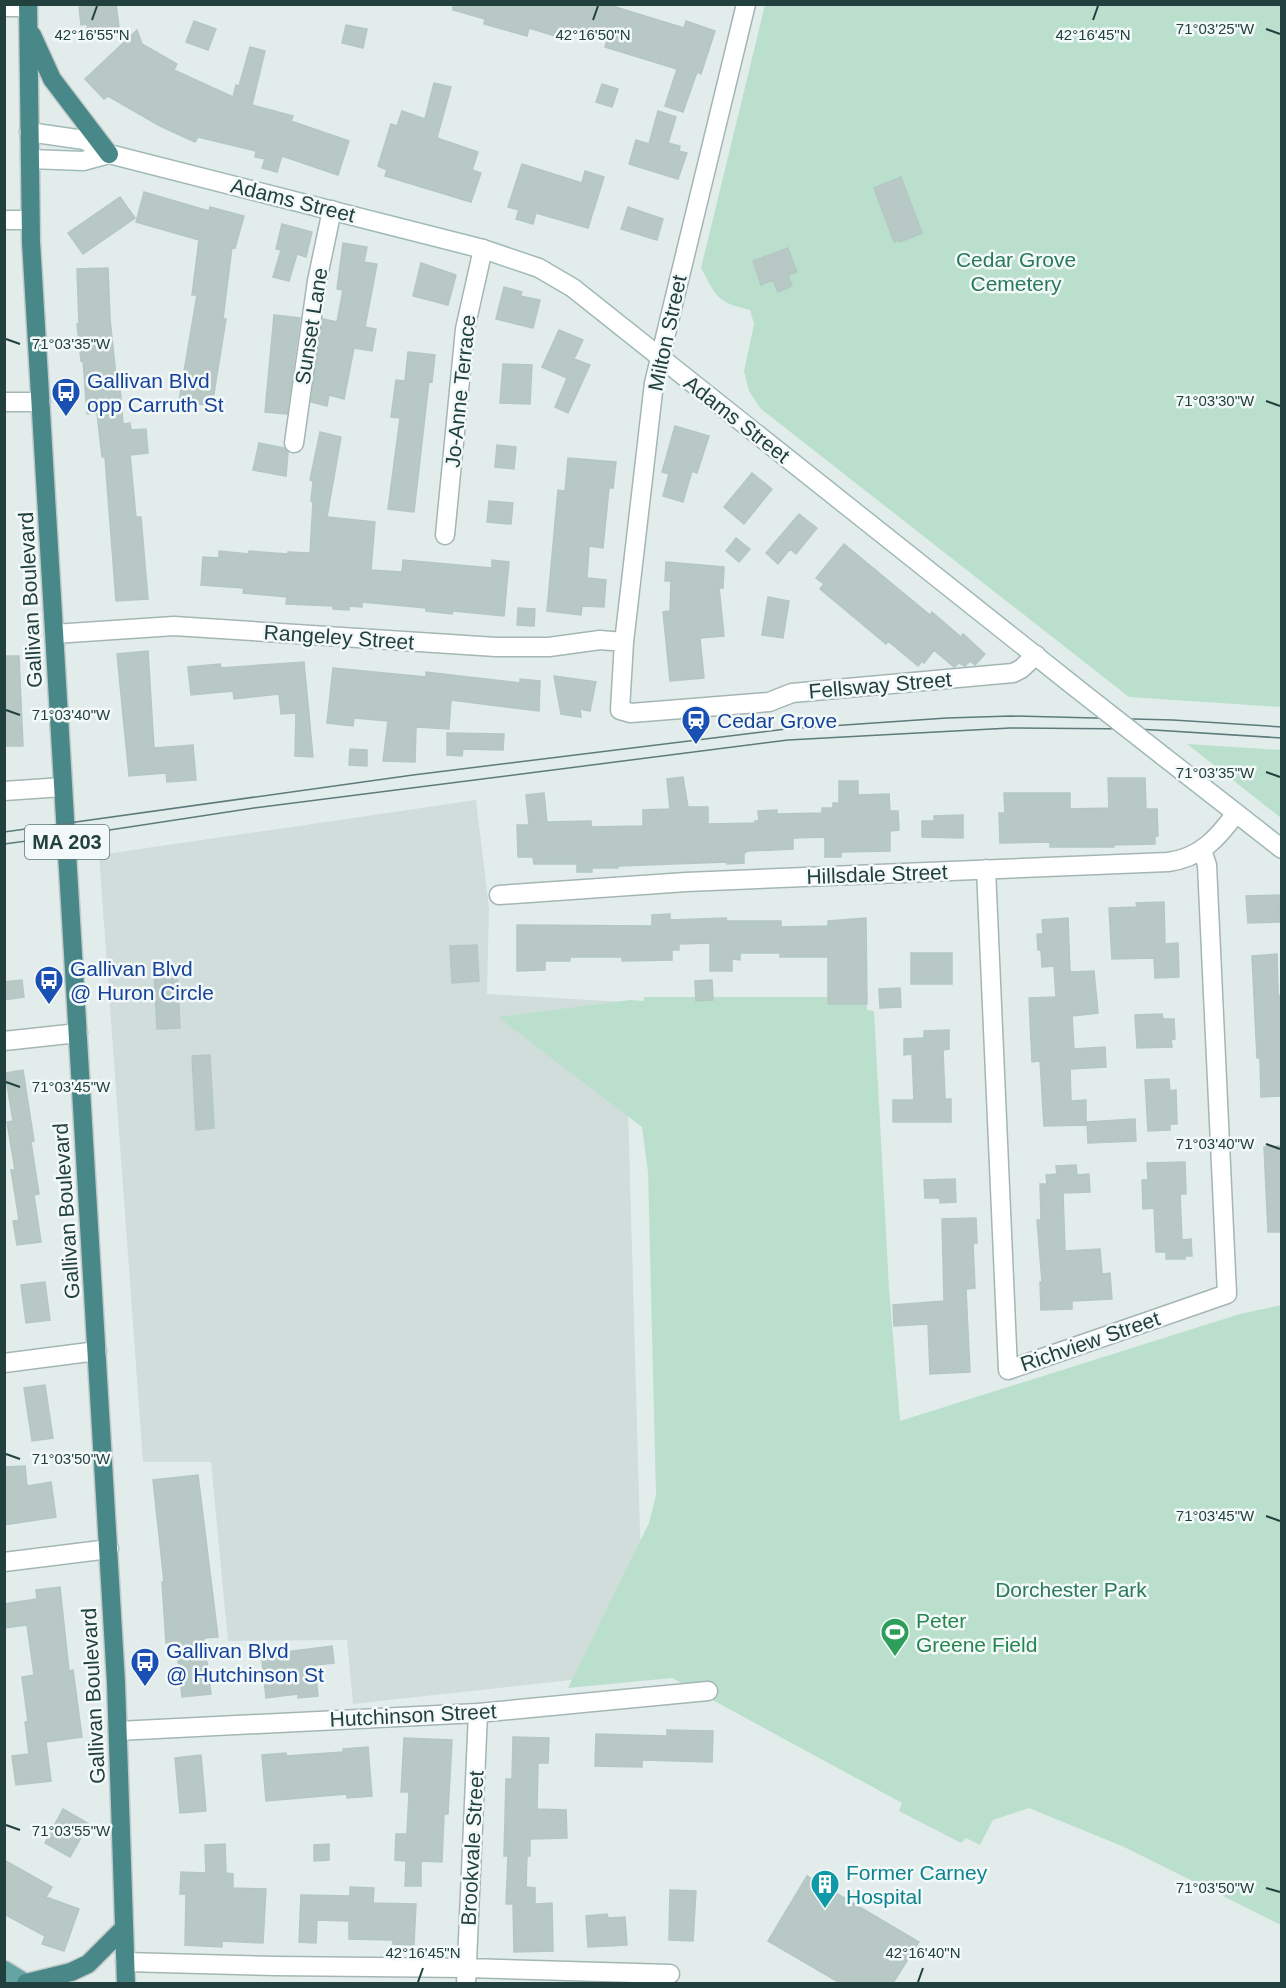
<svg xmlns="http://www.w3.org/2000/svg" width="1286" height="1988" viewBox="0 0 1286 1988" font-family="Helvetica,sans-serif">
<rect width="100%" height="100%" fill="#e2edeb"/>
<!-- built -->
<path fill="#d0ddda" d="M476 800 489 908 487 994 625 1002 644 1672 353 1704 347 1640 228 1641 211 1462H143L99 855Z"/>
<!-- green -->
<path fill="#bae0cd" d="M765 5H1281V707L1129 697 761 409 749 391 744 371 754 324 750 310C716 302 717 297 701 268Z
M1187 744 1281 750V818Z
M644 997H866L867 1010 874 1011 889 1288 900 1421 1240 1314 1281 1305V1925L1124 1847 1029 1808 993 1820 980 1845 966 1838 961 1843 899 1811 902 1803 672 1678 568 1688 649 1523 656 1495 648 1172 642 1127 498 1017 630 1000 644 1001Z"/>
<!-- building -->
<path fill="#b7c8c5" stroke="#b4c7c4" stroke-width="1.5" d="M96 4H116L119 27 88 31 87 24 81 25 79 7Z
M453 4H606L684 28 686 21 715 31 701 74 697 72 683 112 665 106 677 69 605 47 607 41 571 30 568 40 529 28 527 36 484 24 485 19 453 10Z
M194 21 216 29 208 50 186 42Z
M346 25 367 29 363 48 342 43Z
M137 30 142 44 177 64 174 70 233 97 236 85 239 86 250 47 265 51 252 105 293 116 291 121 349 141 338 175 282 156 277 172 262 168 265 159 255 157 256 151 198 137 195 142 160 126 108 96 104 99 85 79Z
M434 83 451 87 437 138 478 152 472 170 481 173 471 202 385 176 387 170 378 166 391 124 397 126 402 111 425 119Z
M602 84 618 89 612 107 596 102Z
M658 111 676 117 668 143 680 146 679 151 687 153 678 179 629 164 636 140 649 144Z
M522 164 582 183 585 171 604 177 588 228 536 213 533 224 516 219 519 210 508 207Z
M901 177 922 233 900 242 899 240 894 242 874 188Z
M144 192 209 211 210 207 244 216 235 248 232 247 223 319H226L212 406 179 401 197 295H192L199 240 136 222Z
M120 197 135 218 83 254 68 233Z
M628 207 663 219 657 240 621 229Z
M282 224 312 232 306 257 297 254 289 281 273 277 281 250 276 249Z
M343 243 367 247 364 262 377 264 365 327 376 329 372 351 354 348 344 399 329 395 327 406 311 402 323 319 337 322 343 290 337 289Z
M788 248 797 272 788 275 792 286 778 292 773 280 761 285 753 261Z
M421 263 456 275 448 305 413 296Z
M108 268 110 319 116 376 119 375 123 424 130 423 131 430 146 429 148 453 130 455 136 517H141L148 599 116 601 105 457H102L97 413 87 414 83 360 81 361 77 324H79L77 269Z
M504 287 522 292 520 296 540 300 533 328 496 319Z
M274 315 300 318 287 414 265 412Z
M559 330 583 340 574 359 590 365 568 413 555 407 567 378 542 367Z
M408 352 435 355 432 382 429 381 414 512 388 509 400 418 391 417 396 380 405 381Z
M503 364 532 365 530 404 500 403Z
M675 426 709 436 697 473 692 471 683 502 663 496 669 474 662 472Z
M320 432 341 437 327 517 375 522 371 570 402 572 403 560 492 568V560L509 562 504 616 453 611 452 614 426 611V608L362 602V607L349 606V610L333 609V606L286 604 287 597 243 593 244 588 201 585 203 557 219 558V551L249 554V551L288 554V552L310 553 313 502 311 501 313 481 310 480Z
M259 443 284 448 288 452 286 476 253 470Z
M497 445 516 447 514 469 495 467Z
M568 458 616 462 613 488H609L603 548 589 546 587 578 606 580 604 607 582 606 581 615 547 611 558 490 565 491Z
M752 473 772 489 744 524 724 507Z
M489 501 513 503 511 524 487 522Z
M799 514 817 528 796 554 790 549 778 564 766 553Z
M736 538 750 549 739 562 726 551Z
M844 544 930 615 932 612 961 637 963 634 985 654 975 665 970 661 965 666 959 663 954 667 934 650 924 663 922 661 918 666 888 641 886 644 820 589 824 584 816 578Z
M666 562 724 567 723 588 719 587 724 636 700 638 704 678 670 681 663 612 670 611 671 581H665Z
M768 597 789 601 783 638 762 635Z
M518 608 535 609 534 626 517 625Z
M148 651 154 748 193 745 196 780 167 782 166 773 129 776 117 654Z
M4 656H19L23 746H4Z
M304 662 313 757 295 756 296 713 281 714 279 694 234 699 233 691 191 695 188 667 220 664 221 668Z
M333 668 426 677V672L520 683V679L540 681 539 711 451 700 449 729 416 727 415 762 383 761 388 721 354 718 353 726 327 723Z
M554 676 596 682 590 711 580 709 581 717 561 714Z
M447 733 504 734 503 750 463 749 462 756 447 755Z
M350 749 367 750V766L349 765Z
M683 777 688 807H708V824L755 823V821H759L758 811 777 810V814L822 813V808H833V803H839V781H858V795L889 794 890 811H898L899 830 890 831V851L841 852V857H825V837L793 838V849L748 851 744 853V863L727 864V862L618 866V868H592V872H577V864H534L533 857H518L517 825H529L526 795 544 793 547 822 591 821V827L643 826V810L670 809 667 779Z
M1108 778H1145L1146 809H1157L1158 836H1155V844L1113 845 1114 847H1050V842L1000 843 999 813H1005L1004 793H1070V809L1109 808Z
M963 815V838L922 837V821H934V816Z
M1279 895 1280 922 1248 923 1246 896Z
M1164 902 1165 944 1178 943 1179 977 1155 978 1154 958 1112 959 1109 908 1137 907 1136 903Z
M670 914V920L726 918 727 921H781V927L828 926V921L866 918 867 1004H828V957H780V953H740V960L732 959V971H710V943L679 944V950H672V960L622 961V957H570V961H545V970L517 971V925L652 926V915Z
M1068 918 1070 972 1094 971 1098 1013 1072 1016 1074 1049 1105 1047 1106 1067 1070 1069 1071 1101 1086 1100V1125L1044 1126 1040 1061 1032 1062 1029 998 1056 997 1054 966 1042 967 1041 950H1038L1037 934H1043L1042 920Z
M477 945 479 981 452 983 450 946Z
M911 953H952V984H911Z
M1277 954 1278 993 1279 996H1281V1096L1261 1097 1260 1058H1257L1252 956Z
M177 970 180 1028 157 1029 154 971Z
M22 980 24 997 4 1000V982Z
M712 980 713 1000 696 1001 695 981Z
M900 988 901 1007 880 1008 879 989Z
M1162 1014 1163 1019H1174L1175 1039 1171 1040 1172 1047 1137 1048 1135 1015Z
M949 1030V1049L943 1050 945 1099H951V1122H893V1100H914L912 1054 904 1055V1039L924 1038V1031Z
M210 1055 214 1128 196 1130 192 1056Z
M23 1070 34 1141 31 1142 39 1194 34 1195 41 1242 17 1245 13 1221 19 1220 11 1170H15L7 1122 13 1121 5 1073Z
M1169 1079 1170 1091 1176 1090 1177 1124H1170V1130L1148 1131 1145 1080Z
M1135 1119 1136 1141 1088 1143 1087 1122Z
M1281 1146V1232H1268L1264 1147Z
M1185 1162 1186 1194H1180L1182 1240 1191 1239 1192 1256H1185V1259H1166V1252H1156L1154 1208 1143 1209 1142 1180H1148L1147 1163Z
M1076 1165 1077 1175 1089 1174 1090 1192 1063 1193 1065 1251 1100 1249 1102 1274 1110 1273 1112 1299 1072 1301V1309L1041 1310 1040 1282H1042L1037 1220H1041L1040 1184H1047L1046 1175 1057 1174 1056 1166Z
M955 1179 956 1202 940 1203V1198H925L924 1180Z
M976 1218 977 1243H973L975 1288 966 1289 970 1372 930 1374 928 1324 894 1326 893 1305 944 1301 942 1219Z
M45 1282 50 1320 26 1323 21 1285Z
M45 1385 53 1438 32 1441 24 1388Z
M25 1466 27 1486 51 1482 56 1517 4 1525V1467Z
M198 1475 218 1637 204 1638 211 1694 182 1697 176 1641 166 1643 162 1582H164L153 1480Z
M60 1587 69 1671 73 1670 82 1737 46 1742 51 1781 16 1785 12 1756 29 1754 25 1722H28L22 1677 34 1675 27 1625 4 1628V1604L37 1599 36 1590Z
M332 1646 334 1663 315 1665 318 1696 298 1698V1694L266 1698 261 1651 285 1649V1652Z
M667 1730 713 1731 712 1762 642 1760V1767L595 1766 596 1734 667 1736Z
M513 1737 549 1738 548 1763H538L537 1809 566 1810 567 1838 530 1839V1856H527L526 1887 535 1888V1904L552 1903 553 1951 514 1952 513 1904H506L508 1856H504L506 1779H512Z
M404 1738 452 1740 448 1814H444L442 1862 421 1861V1886H405L406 1861 395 1860 396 1834H407L409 1792H401Z
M368 1747 372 1796 347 1798V1794L266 1801 262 1755 286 1753V1756L343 1752V1749Z
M201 1755 206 1811 180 1813 175 1758Z
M63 1809 89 1824 70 1857 45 1843Z
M225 1844 226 1873 233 1874V1888L266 1889 263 1943 222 1941V1947L185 1945 186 1894H180L181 1872 206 1873 205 1845Z
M329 1844V1860L314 1861V1845Z
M4 1860 52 1887 46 1897 79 1909 64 1951 42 1944 45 1936 4 1914Z
M807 1876 919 1942 893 1983H840L768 1941Z
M350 1887 374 1888 373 1903 416 1904 414 1945 393 1944V1940L349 1939V1921L317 1920 316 1943 299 1942 301 1895 350 1896Z
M670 1890 696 1891 693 1941 669 1940Z
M607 1914 608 1918 625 1917 627 1945 588 1947 586 1916Z"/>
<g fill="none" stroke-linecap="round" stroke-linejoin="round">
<!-- minor casing -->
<g stroke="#a4b6b4" stroke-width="21">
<path id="minor" d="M746 4 654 383 624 642 620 710 631 713 769 702 792 693 1013 673 1021 669 1036 655
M4 7H28
M4 220H30
M4 402H41
M294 443 317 281 332 210
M445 535 465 329 483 249
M54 634 174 626 496 647H549L600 640 624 642
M4 791 63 787
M986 869 1008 1370 1227 1294 1207 865 1202 850
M499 895 686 882 1168 862C1200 858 1218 838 1236 813
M4 1041 78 1033
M4 1363 97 1351
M4 1562 109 1549
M118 1731 478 1713 708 1691
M125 1962 275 1966 467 1968 670 1974
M466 1984 478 1713"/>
</g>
<!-- secondary casing -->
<g stroke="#a0bab6" stroke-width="21">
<path id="secondary" d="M29 132 84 140 109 154 483 249 539 268 573 288 1075 687
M30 159 83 161 109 154
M1163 756 1282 849"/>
</g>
<!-- primary casing -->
<g stroke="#c1cac9" stroke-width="21">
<path id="primary" d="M4 1970 27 1984"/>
</g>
<!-- trunk casing -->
<g stroke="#c1cac9" stroke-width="21">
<path id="trunk" d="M28 4 31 242 116 1683 126 1984
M32 35 52 79 109 154
M26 1983 71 1972 88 1964 124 1928"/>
</g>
<!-- minor -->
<use href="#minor" stroke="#fff" stroke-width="18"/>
<!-- secondary -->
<use href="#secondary" stroke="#fff" stroke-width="18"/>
<!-- primary -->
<use href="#primary" stroke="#64a5a4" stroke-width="18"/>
<!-- trunk -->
<use href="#trunk" stroke="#488888" stroke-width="18"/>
<!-- tram -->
<path stroke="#5c7b7a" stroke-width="1.5" d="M4 832 413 775 786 729 947 718 1011 716 1173 720 1282 727
M4 844 103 831 254 808 788 740 1010 728 1138 729 1282 738"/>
<!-- secondary-bridge casing -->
<g stroke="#a0bab6" stroke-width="21" stroke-linecap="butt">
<path id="secondary-bridge" d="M1075 687 1163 756"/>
</g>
<!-- secondary-bridge -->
<use href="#secondary-bridge" stroke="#fff" stroke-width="18"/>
</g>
<!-- ticks -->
<path fill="none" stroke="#21403e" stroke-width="2" d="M92 20 97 6M593 20 598 6M1093 20 1098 6M1266 29 1280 34M6 339 20 344M1266 401 1280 406M6 710 20 715M1266 772 1280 777M6 1082 20 1087M1266 1144 1280 1149M6 1454 20 1459M1266 1516 1280 1521M6 1825 20 1830M1266 1888 1280 1892M418 1982 423 1968M918 1982 923 1968"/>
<!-- icons -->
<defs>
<g id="bus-pin" transform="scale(1.5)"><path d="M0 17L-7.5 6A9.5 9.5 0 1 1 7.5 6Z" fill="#1a4fb4" stroke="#f3f9f8"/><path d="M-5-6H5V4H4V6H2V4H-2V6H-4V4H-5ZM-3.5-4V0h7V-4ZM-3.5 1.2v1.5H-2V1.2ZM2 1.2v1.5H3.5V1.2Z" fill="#fff"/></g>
<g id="station-pin" transform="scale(1.5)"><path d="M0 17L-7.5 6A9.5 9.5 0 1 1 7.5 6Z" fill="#1a4fb4" stroke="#f3f9f8"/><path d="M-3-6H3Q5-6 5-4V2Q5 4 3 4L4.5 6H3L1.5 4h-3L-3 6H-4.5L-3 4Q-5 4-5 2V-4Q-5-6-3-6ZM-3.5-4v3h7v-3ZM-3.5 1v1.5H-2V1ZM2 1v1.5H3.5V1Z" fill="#fff"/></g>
<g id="stadium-pin" transform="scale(1.5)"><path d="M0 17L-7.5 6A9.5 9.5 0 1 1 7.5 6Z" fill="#2e9e5b" stroke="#f3f9f8"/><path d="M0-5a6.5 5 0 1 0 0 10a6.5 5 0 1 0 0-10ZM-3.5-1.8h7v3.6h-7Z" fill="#fff"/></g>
<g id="building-pin" transform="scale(1.5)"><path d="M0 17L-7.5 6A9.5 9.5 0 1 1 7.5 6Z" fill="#0f9aa8" stroke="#f3f9f8"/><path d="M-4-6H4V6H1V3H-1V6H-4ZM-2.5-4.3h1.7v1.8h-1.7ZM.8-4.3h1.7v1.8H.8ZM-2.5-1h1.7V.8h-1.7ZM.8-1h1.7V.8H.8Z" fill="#fff"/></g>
</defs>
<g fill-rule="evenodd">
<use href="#bus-pin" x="66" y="392"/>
<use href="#station-pin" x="696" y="720"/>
<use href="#bus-pin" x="49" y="980"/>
<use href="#stadium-pin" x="895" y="1632"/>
<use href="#bus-pin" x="145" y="1662"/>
<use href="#building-pin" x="825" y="1884"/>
</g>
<g text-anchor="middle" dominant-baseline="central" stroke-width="5" stroke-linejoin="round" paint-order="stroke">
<!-- shield labels -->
<rect fill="#f3f9f8" stroke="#607876" stroke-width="1.5" x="25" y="825" width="84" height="34" rx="4.5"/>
<g font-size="20" font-weight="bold" fill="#21403e">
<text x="67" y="842">MA 203</text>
</g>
<!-- street labels -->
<g font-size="21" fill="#21403e" stroke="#f3f9f8">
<text transform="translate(293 200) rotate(14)">Adams Street</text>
<text transform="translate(311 326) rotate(-81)">Sunset Lane</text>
<text transform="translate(667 333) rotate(-78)">Milton Street</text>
<text transform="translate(460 391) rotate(-84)">Jo-Anne Terrace</text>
<text transform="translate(737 419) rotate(38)">Adams Street</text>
<text transform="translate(30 600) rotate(-93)">Gallivan Boulevard</text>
<text transform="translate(339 637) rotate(4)">Rangeley Street</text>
<text transform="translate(880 685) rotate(-5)">Fellsway Street</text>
<text transform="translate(877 874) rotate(-2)">Hillsdale Street</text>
<text transform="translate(66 1211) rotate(-94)">Gallivan Boulevard</text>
<text transform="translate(1090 1341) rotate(-19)">Richview Street</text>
<text transform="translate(93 1696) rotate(-93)">Gallivan Boulevard</text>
<text transform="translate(413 1715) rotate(-3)">Hutchinson Street</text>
<text transform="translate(472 1848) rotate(-87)">Brookvale Street</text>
</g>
<!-- park labels -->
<g font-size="21" fill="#29795a" stroke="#f3f9f8">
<text x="1016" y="259">Cedar Grove<tspan x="1016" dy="24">Cemetery</tspan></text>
<text x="1071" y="1589">Dorchester Park</text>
</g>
<!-- transit labels -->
<g font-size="21" fill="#164399" stroke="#f3f9f8" text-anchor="start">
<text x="87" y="380">Gallivan Blvd<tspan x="87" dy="24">opp Carruth St</tspan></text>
<text x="717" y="720">Cedar Grove</text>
<text x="70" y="968">Gallivan Blvd<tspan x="70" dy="24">@ Huron Circle</tspan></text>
<text x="166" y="1650">Gallivan Blvd<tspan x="166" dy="24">@ Hutchinson St</tspan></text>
</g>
<!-- leisure labels -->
<g font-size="21" fill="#27864d" stroke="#f3f9f8" text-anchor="start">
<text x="916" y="1620">Peter<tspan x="916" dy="24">Greene Field</tspan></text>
</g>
<!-- culture labels -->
<g font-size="21" fill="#0d838f" stroke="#f3f9f8" text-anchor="start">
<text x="846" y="1872">Former Carney<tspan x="846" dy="24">Hospital</tspan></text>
</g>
</g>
<g font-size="15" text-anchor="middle" fill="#21403e" stroke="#f3f9f8" stroke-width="5" stroke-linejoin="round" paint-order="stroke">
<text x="1215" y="34">71°03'25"W</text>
<text x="92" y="40">42°16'55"N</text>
<text x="593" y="40">42°16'50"N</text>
<text x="1093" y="40">42°16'45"N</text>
<text x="71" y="349">71°03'35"W</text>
<text x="1215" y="406">71°03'30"W</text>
<text x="71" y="720">71°03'40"W</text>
<text x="1215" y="778">71°03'35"W</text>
<text x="71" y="1092">71°03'45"W</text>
<text x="1215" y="1149">71°03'40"W</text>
<text x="71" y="1464">71°03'50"W</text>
<text x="1215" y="1521">71°03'45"W</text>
<text x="71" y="1836">71°03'55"W</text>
<text x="1215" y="1893">71°03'50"W</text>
<text x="423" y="1958">42°16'45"N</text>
<text x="923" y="1958">42°16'40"N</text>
</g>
<!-- border -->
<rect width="1286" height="1988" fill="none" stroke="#21403e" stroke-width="12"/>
</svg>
